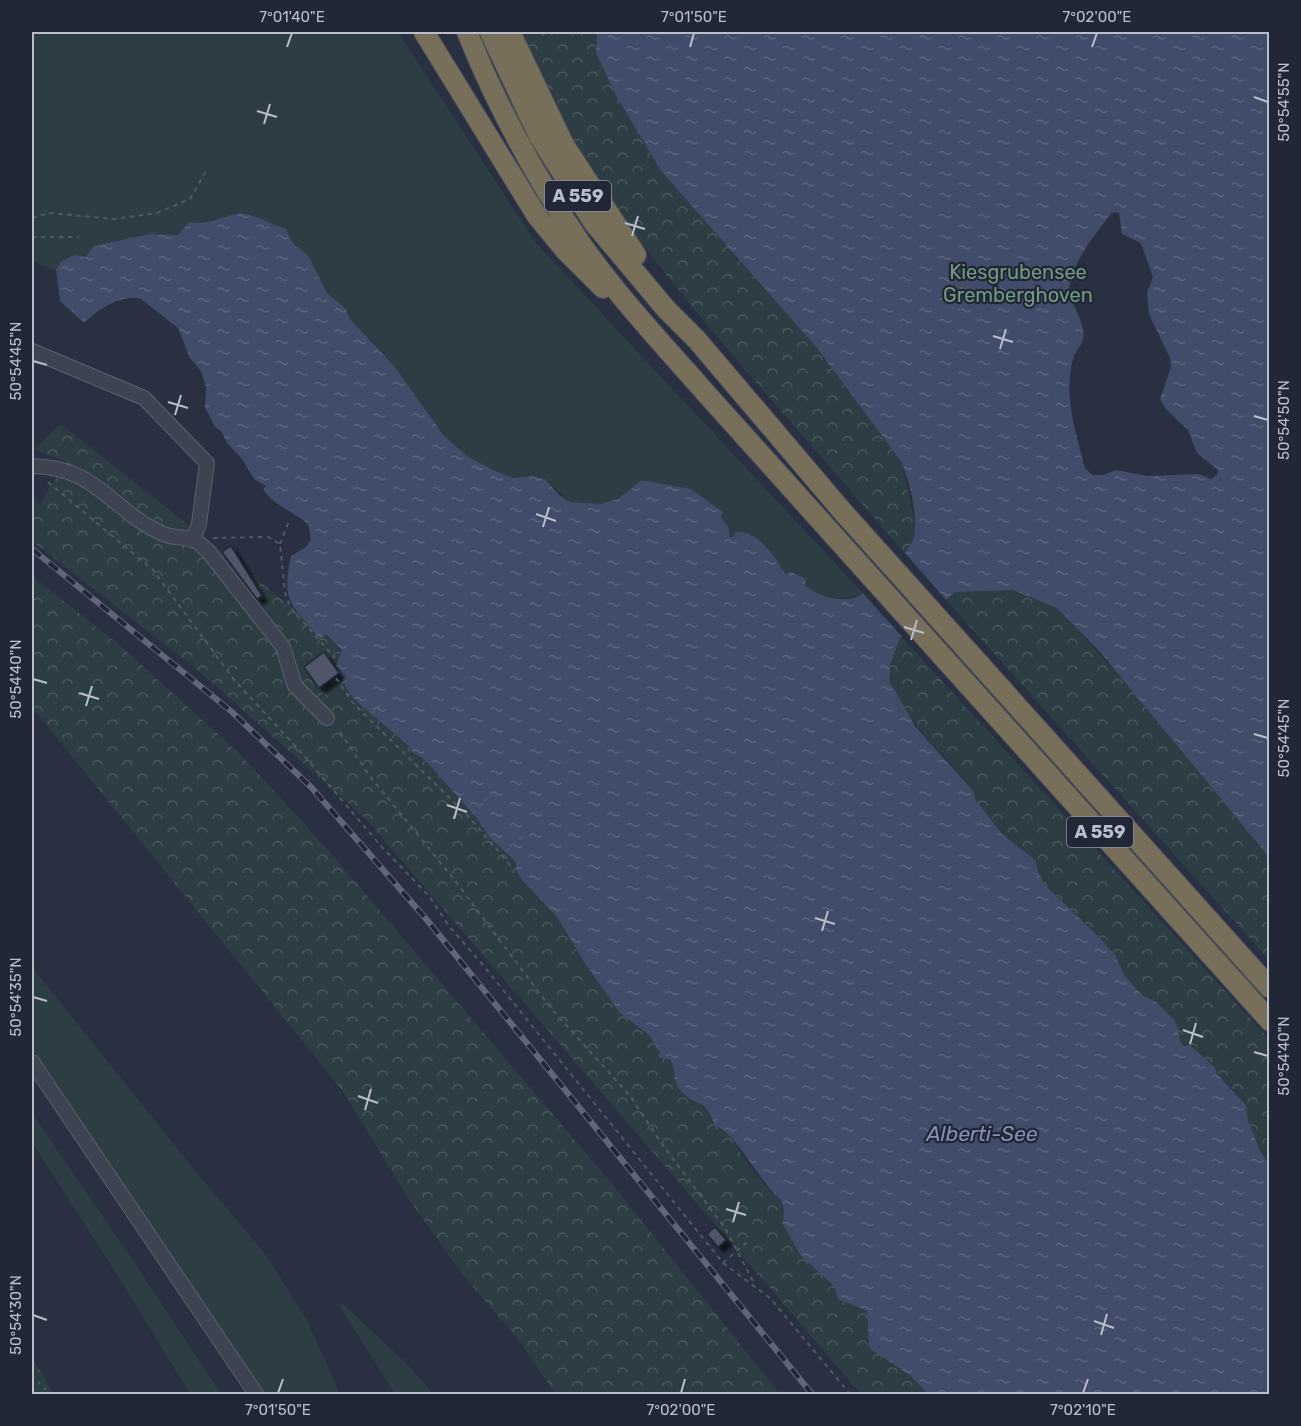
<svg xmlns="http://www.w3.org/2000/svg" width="1301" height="1426" viewBox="0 0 1301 1426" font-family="Rubik,sans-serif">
<defs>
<pattern id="forest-crowns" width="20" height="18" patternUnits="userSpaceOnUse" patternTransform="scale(1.5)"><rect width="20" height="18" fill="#2c3e43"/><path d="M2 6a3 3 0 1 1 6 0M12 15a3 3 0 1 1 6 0" fill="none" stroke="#48585d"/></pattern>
<pattern id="garden-dots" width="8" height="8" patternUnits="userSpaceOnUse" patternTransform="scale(1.5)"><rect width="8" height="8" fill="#2c3e43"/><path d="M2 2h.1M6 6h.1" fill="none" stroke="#48585d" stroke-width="1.8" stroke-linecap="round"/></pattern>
<pattern id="water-ripples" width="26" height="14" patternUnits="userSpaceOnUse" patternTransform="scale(1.5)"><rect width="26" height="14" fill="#404c69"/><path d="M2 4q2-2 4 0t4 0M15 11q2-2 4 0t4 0" fill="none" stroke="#5a647d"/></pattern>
<filter id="shadow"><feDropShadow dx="5.5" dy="5.5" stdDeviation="1.5" flood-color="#0009"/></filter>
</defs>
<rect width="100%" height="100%" fill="#293041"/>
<!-- green -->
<path fill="#2c3e43" d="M32 32H398L536 243 863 593C844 602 822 600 806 585L805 578 791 572 785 574C776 557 757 529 735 532L733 537H729C722 494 680 485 642 480L618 500 600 504 571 502 545 479 532 476 513 478 495 471 467 456 444 436 395 367 350 319 346 309 327 293 312 262 294 245 284 228 249 215 214 219 179 235 150 234 93 246 86 257 74 255 61 260 56 270 32 261Z
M32 967 188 1162 266 1255 307 1320 340 1394H263L141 1211 32 1053Z
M32 1113 132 1259 221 1394H190L116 1273 32 1142Z
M342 1303 408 1365 433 1394H395L339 1305Z"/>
<!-- forest -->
<path fill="url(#forest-crowns)" d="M522 32H597L596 54 616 96 662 172 817 348 902 463 914 518V537L906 555C858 499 810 444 762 389 668 281 573 168 522 32Z
M61 424 293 608 320 638 325 634 342 650 336 666 346 688 355 700 425 760 479 821 488 836 516 862 522 880 557 917 584 962 620 1013 650 1036 660 1053 658 1057 671 1060C677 1071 673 1081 683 1091 698 1109 705 1097 715 1126 730 1127 732 1141 740 1152 748 1165 768 1190 779 1199L784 1208V1224L801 1256 835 1287 838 1299 867 1311 869 1346 911 1376 928 1394H861L365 818 195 668 32 541V499L41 503 65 462 34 449Z
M32 576 117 643 240 754 329 851 614 1186 780 1394H556L516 1337 462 1274 406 1195 342 1090 32 707Z
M994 589 1013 590 1057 608 1135 693 1269 857V960L945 599 955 592Z
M902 637 1269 1039V1164L1260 1151 1248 1120 1246 1105 1239 1096 1196 1050 1180 1042 1178 1028 1174 1020 1156 1002 1142 995 1125 976 1115 955 1100 938 1046 886 1039 874 1035 860 1002 834 975 799 974 792C963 781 955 768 944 756 918 729 865 675 902 637Z"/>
<!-- garden -->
<path fill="url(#garden-dots)" d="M32 1357 54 1394H32Z"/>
<!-- water -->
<path fill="url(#water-ripples)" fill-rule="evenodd" d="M597 32H1269V857L1100 652 1057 608 1013 590 955 592 900 638 890 665V682L915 726 974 792 975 799 1002 834 1035 860 1039 874 1046 886 1100 938 1115 955 1125 976 1142 995 1156 1002 1174 1020 1178 1028 1180 1042 1184 1046 1190 1045 1214 1067 1218 1075 1246 1105 1248 1120 1260 1151 1269 1164V1394H928L911 1376 872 1350 869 1346 867 1311 838 1299 835 1287 801 1256 783 1224 784 1208 780 1199C763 1186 731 1127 715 1126 705 1096 698 1109 681 1091 672 1082 676 1070 671 1060L658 1057 660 1053 650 1036 620 1013 584 962 557 917 522 880 516 870V862L488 836 479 821 425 760 410 750 411 748 355 700 346 688 336 666 342 650 326 634 320 639C291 603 281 604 291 556L306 547 311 540 308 524C293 511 274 506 263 489L266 486 254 479 242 459 227 443 222 432 215 427 205 407 206 387 201 371 190 358 178 328 141 299C120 294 99 309 84 323L60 301 56 270 61 261 74 255 86 257 93 246 150 234 178 235 189 222C205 226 223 216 239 214 255 213 270 225 285 228L294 245 308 255 327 293 346 309 350 319 395 367 444 436 467 456 495 471 513 478 532 476 545 479 559 495 571 502 600 504 618 499 642 480 691 489 723 512 721 517 729 528V537H733L735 532C757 529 776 557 785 574L791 572 805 578 806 586C818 596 838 602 854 598 869 593 912 552 914 536 918 514 910 484 902 463L817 348 662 172 616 96 596 53ZM1119 212 1122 234 1141 243 1153 277 1147 292 1149 314 1170 358 1171 367 1160 399 1166 409 1188 430 1197 453 1218 470 1217 475 1211 479 1199 474 1147 476 1116 470 1103 475H1092L1085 468C1076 434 1062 391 1074 356 1076 350 1082 345 1083 339 1086 324 1074 310 1070 296 1063 273 1098 230 1112 213Z"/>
<!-- pier -->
<path fill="#293041" d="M904 552 947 601 904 639 861 591Z"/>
<!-- building -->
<path fill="#4f576a" stroke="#242939" stroke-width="1.5" filter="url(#shadow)" d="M231 546 262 596 257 599 222 552Z
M324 652 339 673 319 688 304 667Z
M715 1227 726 1240 718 1247 707 1234Z"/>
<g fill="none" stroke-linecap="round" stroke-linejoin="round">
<!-- minor casing -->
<g stroke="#5b606e" stroke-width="16">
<path id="minor" d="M32 351 144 398 207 463 199 524 193 540
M32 466C97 467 110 509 161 533 173 539 184 536 193 540 198 541 204 548 208 551L283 647 295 686 327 718
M32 1062 256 1394"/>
</g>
<!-- highway casing -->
<g stroke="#484d5c" stroke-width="22">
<path id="highway" d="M424 32 537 216 565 250 603 288
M467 32C496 104 533 173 577 238 614 292 660 341 703 390L1270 1021
M490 32 539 136 594 223 666 309 697 340 843 512 1270 988
M510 32 564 145 636 255"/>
</g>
<!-- path -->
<path stroke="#4b5b61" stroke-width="2" stroke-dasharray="4.5 4.5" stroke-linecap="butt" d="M32 218 49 213 114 219 157 213 190 199 207 169
M32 237H79
M48 482 153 570 235 681 300 751 381 846 429 896 449 926 483 965 723 1263 770 1298 850 1394
M213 538 268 537 280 544 285 592 290 607 335 658
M280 544 289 521
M308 623 318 615 323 621
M336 678 353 703 468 816 511 866
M343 683 358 672
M371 714 381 704
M340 732 369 775 453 878 550 1007 631 1097 664 1147 725 1228 755 1285
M472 814 488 797
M506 852 525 833
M723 1263 747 1242"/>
<!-- minor -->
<use href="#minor" stroke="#3d4351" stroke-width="14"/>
<!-- highway -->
<use href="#highway" stroke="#776f5a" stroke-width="20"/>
<!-- rail casing -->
<g stroke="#5f6678" stroke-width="6">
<path id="rail" d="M32 549 232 712 311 787 427 920 812 1394"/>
</g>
<!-- rail -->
<use href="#rail" stroke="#212737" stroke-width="4" stroke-dasharray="11" stroke-linecap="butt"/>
</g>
<!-- ticks -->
<path fill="none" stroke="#babecb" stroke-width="2" d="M287 47 292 33M690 47 694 33M1092 47 1097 33M1254 97 1268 102M257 111 277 117M264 124 270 104M625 223 645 229M632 236 638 216M993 336 1013 342M1000 349 1006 329M33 361 47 365M168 402 188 408M175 415 181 395M1254 416 1268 420M536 514 556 521M543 527 549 507M904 627 924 633M911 640 917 620M33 679 47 683M79 693 99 699M86 706 92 686M1254 734 1268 738M447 805 467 812M454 819 460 798M815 918 835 924M822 931 828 911M33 997 47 1001M1183 1030 1203 1037M1190 1044 1196 1023M1254 1052 1268 1056M358 1096 378 1103M365 1110 371 1089M726 1209 746 1215M733 1222 739 1202M33 1315 47 1320M1094 1321 1114 1328M1101 1335 1107 1314M278 1393 283 1379M681 1393 685 1379M1083 1393 1088 1379"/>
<g text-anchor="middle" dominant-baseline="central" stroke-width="4.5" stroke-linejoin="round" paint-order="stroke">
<!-- shield labels -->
<g fill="#212737" stroke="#8c919f" stroke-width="1.5">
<rect x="545" y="181" width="66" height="30" rx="4.5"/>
<rect x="1067" y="817" width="66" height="30" rx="4.5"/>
</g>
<g font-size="18" font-weight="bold" fill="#babecb">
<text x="578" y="196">A 559</text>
<text x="1100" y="832">A 559</text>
</g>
<!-- park labels -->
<g font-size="20" fill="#739a81" stroke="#212737">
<text x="1018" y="272">Kiesgrubensee<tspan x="1018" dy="23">Gremberghoven</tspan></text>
</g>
<!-- water labels -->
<g font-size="21" font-style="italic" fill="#8490b0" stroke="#212737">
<text x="982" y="1133">Alberti-See</text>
</g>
</g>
<!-- border -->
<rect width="1301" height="1426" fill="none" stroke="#212737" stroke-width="66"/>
<rect x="33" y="33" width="1235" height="1360" fill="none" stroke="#babecb" stroke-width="2"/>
<g font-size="15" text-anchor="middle" fill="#babecb">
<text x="292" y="22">7°01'40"E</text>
<text x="694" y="22">7°01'50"E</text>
<text x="1097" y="22">7°02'00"E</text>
<text transform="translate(1284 102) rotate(-90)" y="5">50°54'55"N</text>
<text transform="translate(16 361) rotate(-90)" y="5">50°54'45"N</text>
<text transform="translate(1284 420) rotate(-90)" y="5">50°54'50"N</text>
<text transform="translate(16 679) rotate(-90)" y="5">50°54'40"N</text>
<text transform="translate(1284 738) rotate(-90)" y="5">50°54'45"N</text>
<text transform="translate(16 997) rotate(-90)" y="5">50°54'35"N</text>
<text transform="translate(1284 1056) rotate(-90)" y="5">50°54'40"N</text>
<text transform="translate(16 1315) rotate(-90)" y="5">50°54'30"N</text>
<text x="278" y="1415">7°01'50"E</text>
<text x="681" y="1415">7°02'00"E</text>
<text x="1083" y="1415">7°02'10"E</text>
</g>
</svg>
